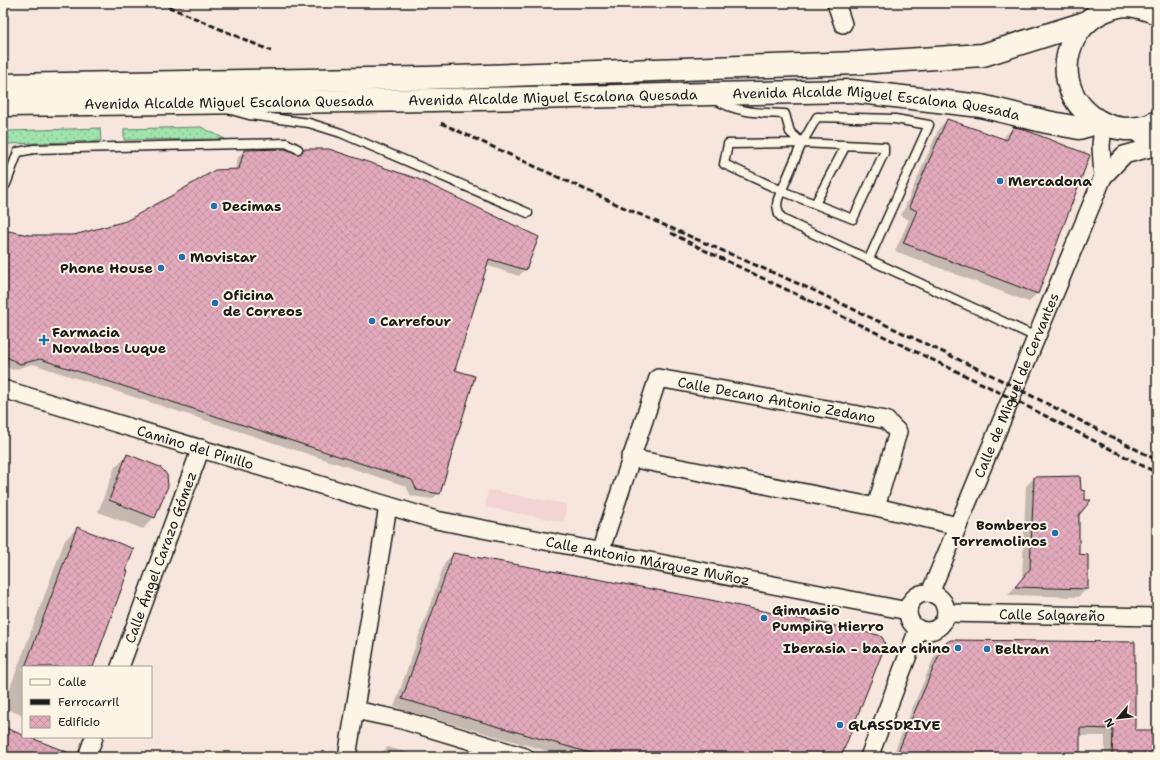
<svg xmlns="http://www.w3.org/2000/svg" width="1160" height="760" viewBox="0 0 1160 760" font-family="'Shantell Sans',sans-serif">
<defs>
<pattern id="grass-dots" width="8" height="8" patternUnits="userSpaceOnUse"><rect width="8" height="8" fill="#a0e3ad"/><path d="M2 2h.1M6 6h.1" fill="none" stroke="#89c294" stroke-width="1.8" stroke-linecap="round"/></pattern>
<pattern id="building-cross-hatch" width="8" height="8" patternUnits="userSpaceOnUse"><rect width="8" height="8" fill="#e3aabc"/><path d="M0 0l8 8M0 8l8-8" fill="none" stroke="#c292a1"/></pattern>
</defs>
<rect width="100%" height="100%" fill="#f7e6dd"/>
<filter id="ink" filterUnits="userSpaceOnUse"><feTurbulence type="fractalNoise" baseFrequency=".025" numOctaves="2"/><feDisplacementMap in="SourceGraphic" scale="8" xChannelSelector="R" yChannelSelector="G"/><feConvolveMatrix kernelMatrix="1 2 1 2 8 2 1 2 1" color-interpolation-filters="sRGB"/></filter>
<g filter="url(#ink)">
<!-- built -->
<path fill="#f1d4d3" d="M488 490 567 504 564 522 485 507Z"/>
<!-- grass -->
<path fill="url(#grass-dots)" stroke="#5e8064" d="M201 127 225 139 124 140V129Z
M100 128 101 141 6 144 3 154C3 145 0 135 9 131Z"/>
<!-- shadow -->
<path fill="#0003" d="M947 120 1003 140 1005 136 1013 128 1037 293 1029 302 895 251 909 220 901 216 939 128Z
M245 150 525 269 519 276 485 265 454 370 439 493 432 499 411 496 406 486 33 364 13 370 3 365V231L29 236H74L126 222 235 170 238 157Z
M127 455 154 517 143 529 98 512 115 467Z
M1034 478 1078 515V555L1087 556V589L1078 597 1008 595 1022 579 1026 486Z
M77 528 92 667H23V715L3 708V707L65 540Z
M454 554 839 757H568L394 707 445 562Z
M947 643 1134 731H1157V757H1105V736H1079V757H892L934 657Z
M388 747 422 757H365L370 752 380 754Z"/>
<!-- building -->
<path fill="url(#building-cross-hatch)" stroke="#1c1c1c" d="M947 119 1007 140 1013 127 1020 128 1090 155 1038 294 903 243 917 211 909 207Z
M286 149 298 154 301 153 303 149H329L418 179 539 237 526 270 489 259 455 370 475 376 440 494 417 490 412 480 40 359 20 364 3 355V230L29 235H74L126 221 178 192 215 170 239 169 244 150Z
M127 454 160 467 164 471 167 475 168 486 155 518 109 500Z
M1080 476 1081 490 1085 491V500H1091L1079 515V554L1088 555V589L1015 587 1030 569 1034 477Z
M77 527 134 549 126 570 128 571 93 667H25Z
M453 553 701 598 878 635 882 637 884 641 885 646 841 757H604L402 699Z
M951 640 1135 642V730H1157V757H1112L1113 729 1080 728V757H896L909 725 942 648 947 642Z
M3 727 23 735V737H29L77 756V757H3Z"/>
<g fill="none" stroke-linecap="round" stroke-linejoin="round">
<!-- lane casing -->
<g stroke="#1c1c1c" stroke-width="11">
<path id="lane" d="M716 100C736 113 762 113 785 114L790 132 802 143 728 144 724 164 782 191 853 219 884 153V147L802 143 778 199 777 205 779 215 786 221 1036 337
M231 110 249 115 309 123 341 133 528 213
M802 143 817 117 895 119 929 125 869 259
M3 188 6 184 18 152 34 149 286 143 298 149
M815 204 846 145"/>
</g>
<!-- street casing -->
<g stroke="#1c1c1c" stroke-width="20">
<g id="street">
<path d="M836 3 843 24"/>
<path d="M1103 177 1101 146 1103 124"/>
<path id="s1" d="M3 389 436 520 908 611"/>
<path d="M630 458 876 507 958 526"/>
<path id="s2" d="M600 552 658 378 886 420 898 432 876 507"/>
<path id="s3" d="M930 593 1103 177 1124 155 1157 146"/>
<circle cx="927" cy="612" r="19"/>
<path id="s4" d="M946 613 1157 617"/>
<path id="s5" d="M120 667 201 448"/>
<path d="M355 710 402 720 525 757"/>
<path d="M87 757 94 737"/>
<path d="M347 757 388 506"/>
<path d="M869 757 918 629"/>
</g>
</g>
<!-- secondary casing -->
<g stroke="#1c1c1c" stroke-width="25">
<path id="secondary" d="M1136 129 1157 144"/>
</g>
<!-- primary casing -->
<g stroke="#1c1c1c" stroke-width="25">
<g id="primary">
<path d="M1157 13C1147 9 1138 6 1128 5 1120 5 1111 8 1104 11 1061 30 1053 88 1091 116 1101 124 1111 128 1125 129 1135 129 1148 128 1157 122"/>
<path d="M3 85 425 78 858 63 983 55 1085 23"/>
<path id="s6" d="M3 105 433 100 851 91 981 106 1047 122 1079 128 1100 122"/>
</g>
</g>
<!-- lane -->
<use href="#lane" stroke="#fcf5e5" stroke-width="8"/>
<!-- street -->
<use href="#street" stroke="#fcf5e5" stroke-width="17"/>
<!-- secondary -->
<use href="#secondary" stroke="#fcf5e5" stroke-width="22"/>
<!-- primary -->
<use href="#primary" stroke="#fcf5e5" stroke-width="22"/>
<!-- rail -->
<path stroke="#1c1c1c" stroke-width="3" stroke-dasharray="6 3" stroke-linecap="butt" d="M160 3 271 51
M441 123 625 208 815 291 993 376 1157 460
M671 233 702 249 987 386 1157 473"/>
</g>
</g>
<!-- markers -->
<g fill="#1f6fb2" stroke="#fcf5e5" stroke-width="1.5">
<circle cx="1000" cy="181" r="4"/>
<circle cx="214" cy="206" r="4"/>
<circle cx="182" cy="257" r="4"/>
<circle cx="161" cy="268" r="4"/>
<circle cx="215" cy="303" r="4"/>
<circle cx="372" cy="321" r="4"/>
<path d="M42 334h4v4h4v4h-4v4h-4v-4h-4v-4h4z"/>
<circle cx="1055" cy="533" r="4"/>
<circle cx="764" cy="618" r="4"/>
<circle cx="958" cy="648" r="4"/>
<circle cx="987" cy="649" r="4"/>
<circle cx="840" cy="725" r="4"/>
</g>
<g text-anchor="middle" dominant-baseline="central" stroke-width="4" stroke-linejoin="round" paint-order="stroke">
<!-- street labels -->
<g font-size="14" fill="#1c1c1c" stroke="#fcf5e5">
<text stroke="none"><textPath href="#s6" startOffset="550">Avenida Alcalde Miguel Escalona Quesada</textPath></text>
<text stroke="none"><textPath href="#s6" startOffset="226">Avenida Alcalde Miguel Escalona Quesada</textPath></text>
<text stroke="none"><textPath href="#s6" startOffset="874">Avenida Alcalde Miguel Escalona Quesada</textPath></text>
<text stroke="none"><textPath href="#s3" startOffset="225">Calle de Miguel de Cervantes</textPath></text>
<text stroke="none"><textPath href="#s2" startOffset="304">Calle Decano Antonio Zedano</textPath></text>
<text stroke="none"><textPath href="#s1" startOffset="201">Camino del Pinillo</textPath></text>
<text stroke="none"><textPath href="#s5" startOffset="117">Calle Ángel Carazo Gómez</textPath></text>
<text stroke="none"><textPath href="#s1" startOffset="668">Calle Antonio Márquez Muñoz</textPath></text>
<text stroke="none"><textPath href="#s4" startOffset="106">Calle Salgareño</textPath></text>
</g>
<!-- poi labels -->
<g font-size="14" font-weight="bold" fill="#1c1c1c" stroke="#fcf5e5" text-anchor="start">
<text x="1008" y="181">Mercadona</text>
<text x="222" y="206">Decimas</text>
<text x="190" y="257">Movistar</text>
<text x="153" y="268" text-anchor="end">Phone House</text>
<text x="223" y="295">Oficina<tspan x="223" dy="16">de Correos</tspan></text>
<text x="380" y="321">Carrefour</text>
<text x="52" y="332">Farmacia<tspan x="52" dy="16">Novalbos Luque</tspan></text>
<text x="1047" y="525" text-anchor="end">Bomberos<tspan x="1047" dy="16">Torremolinos</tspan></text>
<text x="772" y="610">Gimnasio<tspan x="772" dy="16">Pumping Hierro</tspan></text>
<text x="950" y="648" text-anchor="end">Iberasia - bazar chino</text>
<text x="995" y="649">Beltran</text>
<text x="848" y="725">GLASSDRIVE</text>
</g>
</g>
<!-- margin -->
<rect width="1160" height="760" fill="none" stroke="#fcf5e5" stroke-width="16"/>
<rect x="8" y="8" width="1144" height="744" fill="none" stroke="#1c1c1c" stroke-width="1.5" filter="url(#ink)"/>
<!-- legend -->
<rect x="22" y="666" width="130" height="72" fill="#fcf5e5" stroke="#a29e95"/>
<rect x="30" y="679" width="20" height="6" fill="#fcf5e5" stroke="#a29e95"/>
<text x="58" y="686" font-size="12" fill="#1c1c1c">Calle</text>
<rect x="30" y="699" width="20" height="6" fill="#1c1c1c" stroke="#a29e95"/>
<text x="58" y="706" font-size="12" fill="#1c1c1c">Ferrocarril</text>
<rect x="30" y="716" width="20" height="12" fill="url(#building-cross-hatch)" stroke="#a29e95"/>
<text x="58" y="726" font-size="12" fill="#1c1c1c">Edificio</text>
<!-- north arrow -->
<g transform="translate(1118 718) rotate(242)" stroke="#fcf5e5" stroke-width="3" paint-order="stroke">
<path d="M0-3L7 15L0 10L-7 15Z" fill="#1c1c1c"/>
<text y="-6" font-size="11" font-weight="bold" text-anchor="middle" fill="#1c1c1c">N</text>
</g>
</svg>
